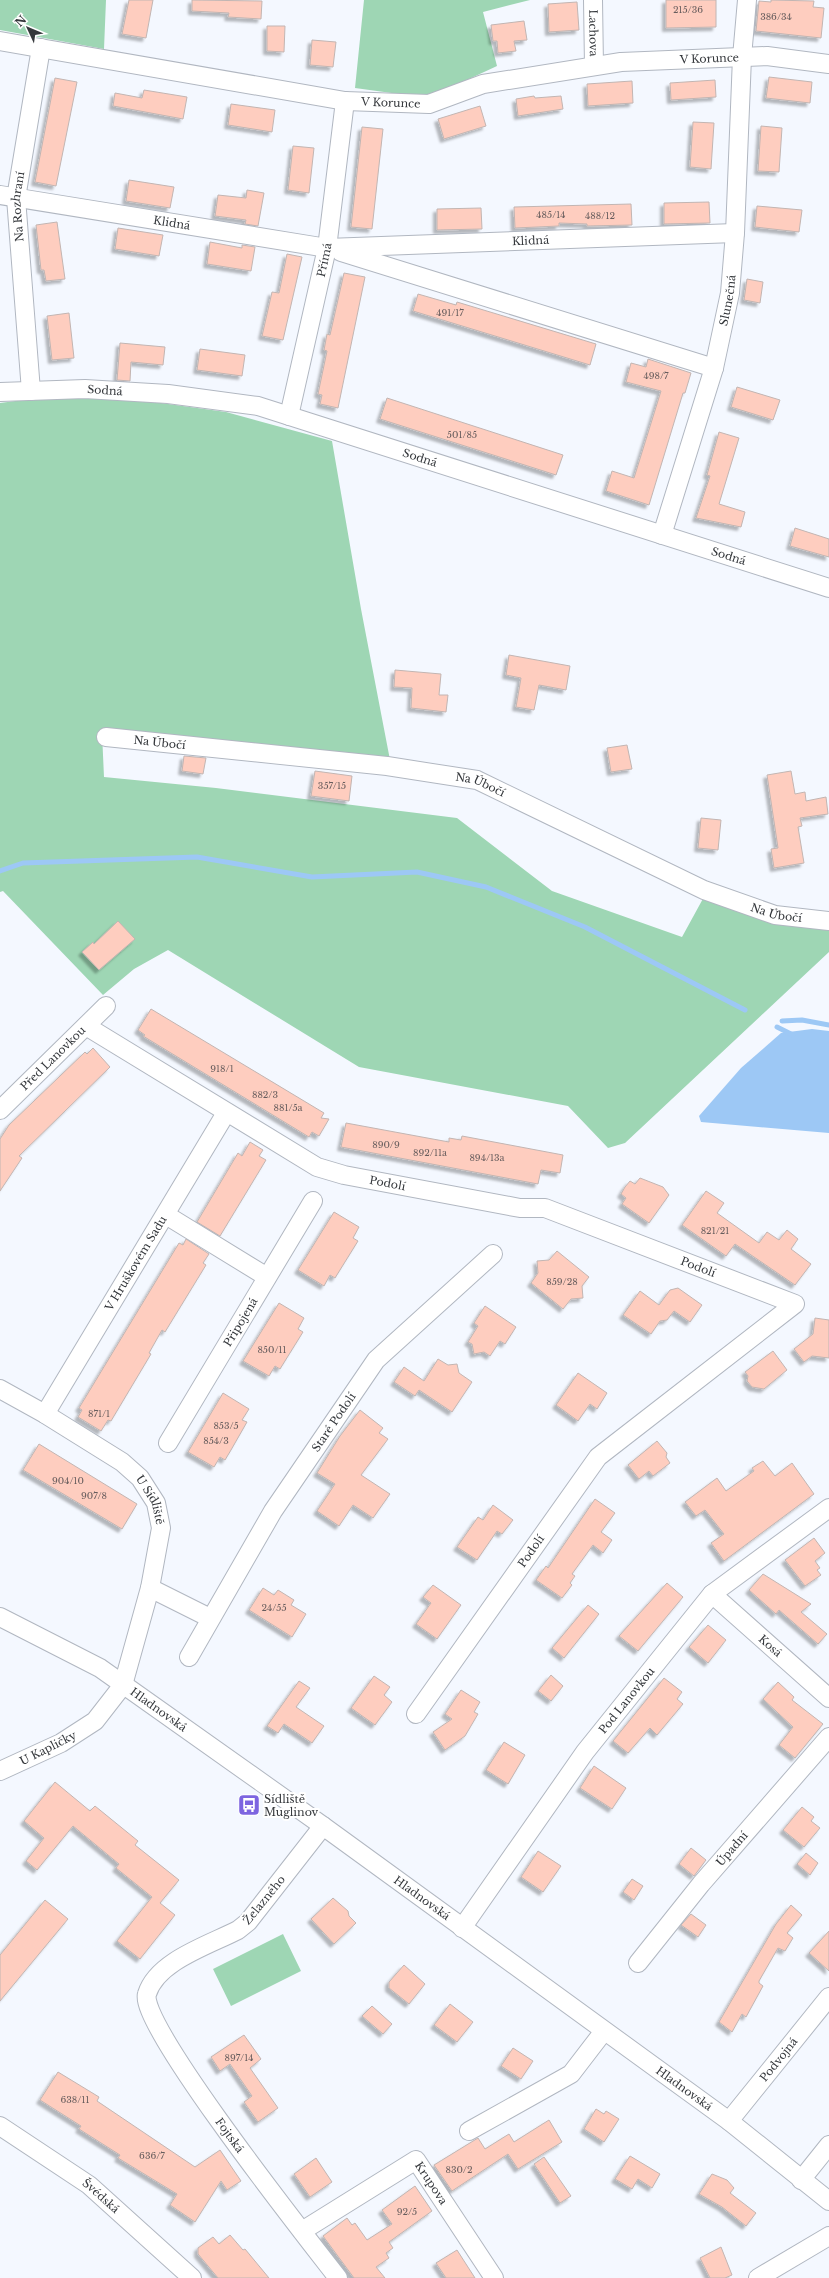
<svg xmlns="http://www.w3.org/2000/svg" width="829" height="2278" viewBox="0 0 829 2278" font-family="'Libre Baskerville',serif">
<defs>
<filter id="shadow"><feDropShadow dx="-3.5" dy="3.5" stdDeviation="1" flood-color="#0004"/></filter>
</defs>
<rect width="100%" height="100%" fill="#f4f8ff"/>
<!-- green -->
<path fill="#9ed6b4" d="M0 0H106L104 49 0 30Z
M364 0H530L483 12 497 66 428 98 355 88Z
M38 398H125L226 412 332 441 361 609 390 760 102 733 104 777 216 788 457 818 552 891 682 937 705 895 829 928V952L625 1143 608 1148 568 1106 359 1067 168 950 134 969 103 995 3 891 0 892V403Z
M283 1934 301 1971 231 2006 213 1969Z"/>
<!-- water -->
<path fill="#9dc8f5" d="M812 1029 829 1031V1133L701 1122 699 1116 741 1068 781 1033Z"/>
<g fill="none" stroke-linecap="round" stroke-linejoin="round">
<!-- stream -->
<path stroke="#9dc8f5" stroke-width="5" d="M0 871 23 863 197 857 312 877 417 872 486 887 585 927 745 1010
M782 1021 802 1020 829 1025
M777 1027 793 1035"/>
</g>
<!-- building -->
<path fill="#fecdbf" stroke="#c2b5b2" filter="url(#shadow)" d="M129 0H153L146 38 122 34Z
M192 0 262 1 261 19 228 17 229 13 192 11Z
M666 0H716V27L666 28Z
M771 0 814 1 813 7 824 8 821 38 756 31 759 1 771 2Z
M577 2 579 30 549 32 548 4Z
M524 21 527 40 514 41 516 51 498 53 497 41H493L491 25Z
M267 26H285L284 52 267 51Z
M312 40 336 42 333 67 310 65Z
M769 77 812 82 810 103 766 98Z
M55 78 77 82 56 186 35 182Z
M715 80 716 97 671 100 670 83Z
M632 81 633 103 588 106 587 84Z
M144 90 187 97 183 119 113 106 115 93 142 98Z
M534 96 535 98 561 96 563 109 518 116 516 99Z
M231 104 275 110 272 132 228 125Z
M480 106 486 126 444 139 438 119Z
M693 122 714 123 711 169 690 167Z
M761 126 782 128 779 172 758 171Z
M362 127 383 129 372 229 351 227Z
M293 146 314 148 309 193 288 190Z
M129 180 174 187 170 208 126 201Z
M247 190 264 193 258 226 245 224 246 220 215 216 218 195 246 198Z
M709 202 710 223 664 224V203Z
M631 204 632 225 587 226V224L559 223V226L515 228 514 207Z
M757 206 802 210 799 232 755 227Z
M481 208 482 229 437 230V209Z
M57 222 65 279 46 281 44 270H41L36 225Z
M118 228 163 235 159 256 115 249Z
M210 242 242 248V245L255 247 251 271 207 264Z
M287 254 302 257 283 340 262 336 272 292 279 293Z
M344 273 365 277 338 408 320 404 322 395 318 394 327 351 324 350 327 334 330 335Z
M747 279 763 282 760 303 744 300Z
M418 294 456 305 457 302 596 344 590 365 413 311Z
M69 313 74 358 52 360 47 316Z
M120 343 165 347 163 365 131 362 130 381 117 380Z
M200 349 245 355 242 376 197 370Z
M648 359 691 373 685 393H683L649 505 606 491 612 471 634 478 661 391 626 382 631 363 646 367Z
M737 387 780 400 773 420 731 407Z
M387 398 563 455 556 475 380 419Z
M719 432 739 438 719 504 745 512 741 527 696 518 710 476 707 475Z
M795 528 829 539V557L790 546Z
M509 655 570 666 566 690 539 685 534 710 516 707 521 678 506 675Z
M395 670 441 674 439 695H448L446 712 411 708 412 688 394 687Z
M627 745 632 769 611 772 607 748Z
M184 756 206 758 203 774 182 771Z
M315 771 352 776 349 801 311 796Z
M791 771 795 794 805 792 806 801 826 797 828 814 800 818 802 826 798 827 804 863 774 868 771 849 778 848 767 775Z
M701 818 721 820 718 850 698 848Z
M118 921 135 939 99 970 82 952 93 942 94 944Z
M151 1009 324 1113 321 1118 329 1119 319 1136 312 1132 309 1137 143 1036 145 1035 138 1030Z
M93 1048 110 1067 19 1156 22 1158 0 1191V1139L9 1125 85 1052 87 1054Z
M346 1123 449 1142V1138L461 1140 462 1136 563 1155 560 1173 541 1170 538 1184 341 1147Z
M250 1142 263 1150 259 1156 266 1160 220 1236 197 1222 238 1153 242 1156Z
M640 1178 663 1187 669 1195 649 1223 622 1204 626 1198 621 1194 625 1187 630 1181 635 1184Z
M706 1191 724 1203 717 1213 759 1243 767 1232 779 1240 787 1230 798 1239 791 1249 811 1264 795 1285 735 1244 726 1256 682 1225Z
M334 1212 359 1227 353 1238 358 1241 335 1278 330 1275 324 1286 298 1270Z
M186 1239 209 1254 203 1263 206 1265 165 1332 162 1330 149 1353 151 1354 111 1421 108 1420 101 1431 78 1417 82 1410 79 1408 179 1243 183 1245Z
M557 1251 589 1277 582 1286 583 1298 571 1299 563 1309 531 1283 538 1273 537 1261 549 1260Z
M678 1288 702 1305 690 1322 674 1311 667 1320 660 1321 651 1334 623 1315 640 1291 659 1305 670 1290Z
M279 1303 304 1318 298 1329 303 1332 280 1369 275 1366 269 1376 243 1361Z
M485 1306 516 1327 505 1344 500 1341 490 1356 484 1352 474 1354 472 1344 468 1342 478 1326 474 1323Z
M815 1318 829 1320V1358L812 1356 804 1362 794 1349 813 1334Z
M773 1351 787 1370 764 1389 752 1387 747 1381 748 1376 745 1372Z
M438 1359 448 1365 457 1364 459 1373 472 1382 452 1412 419 1390 415 1396 394 1382 404 1367 424 1381Z
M578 1373 607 1393 597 1409 590 1404 578 1421 556 1405Z
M223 1393 249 1409 242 1420 247 1422 231 1450 225 1460 220 1457 214 1467 188 1452Z
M360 1410 383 1428 379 1433 388 1439 361 1475 390 1494 373 1518 353 1505 339 1526 317 1511 335 1484 317 1473 340 1436Z
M657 1441 667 1453 666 1457 670 1463 653 1476 649 1471 639 1479 628 1465Z
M39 1444 137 1504 122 1529 23 1470Z
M763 1461 775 1476 792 1463 814 1494 724 1561 711 1543 724 1534 705 1510 696 1516 685 1502 717 1478 726 1491 754 1471 752 1468Z
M595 1499 615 1513 601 1532 612 1540 603 1553 593 1545 572 1574 575 1576 570 1583 572 1585 562 1598 536 1580 546 1566 548 1568Z
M493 1505 513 1520 502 1534 497 1531 477 1560 457 1547 478 1517 483 1520Z
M814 1538 825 1553 815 1561 820 1568 817 1570 821 1575 805 1586 785 1560Z
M763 1574 811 1604 801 1612 827 1634 818 1644 779 1610 776 1614 749 1590Z
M667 1583 683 1597 638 1651 619 1636Z
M433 1585 461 1605 437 1639 416 1624 431 1603 423 1597Z
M263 1588 274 1595 278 1590 294 1600 291 1605 306 1614 292 1637 249 1610Z
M588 1605 599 1614 564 1658 552 1648Z
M708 1625 726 1640 708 1663 689 1647Z
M551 1675 563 1686 551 1701 538 1691Z
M374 1676 390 1687 384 1695 392 1702 375 1725 351 1708Z
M664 1678 682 1692 677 1699 683 1704 657 1735 650 1728 628 1753 613 1741Z
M299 1681 310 1688 296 1707 324 1726 312 1743 284 1724 278 1733 267 1726Z
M778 1682 794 1697 792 1700 823 1724 795 1758 779 1745 793 1727 763 1699Z
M461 1690 480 1702 474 1712 478 1714 465 1736 445 1750 433 1732 452 1719 445 1714Z
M504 1742 525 1755 508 1784 486 1770Z
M594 1766 626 1788 612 1809 580 1788Z
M55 1782 90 1811 95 1806 138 1841 135 1845 179 1880 160 1903 175 1915 140 1959 117 1941 152 1897 116 1868 119 1864 73 1826 37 1870 26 1861 44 1838 24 1821Z
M802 1807 814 1817 811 1821 820 1828 804 1847 783 1830Z
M691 1848 706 1860 694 1876 679 1864Z
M538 1851 561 1866 543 1892 521 1877Z
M806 1853 818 1863 810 1875 797 1864Z
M632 1879 643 1886 634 1900 623 1892Z
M333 1898 348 1911 349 1916 356 1923 334 1944 311 1919Z
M45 1900 68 1919 0 2001V1955Z
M791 1905 802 1915 787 1933 793 1938 785 1951 778 1948 759 1981V1983L763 1986 746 2017 742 2014 732 2032 719 2022 776 1924Z
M691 1914 706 1925 698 1937 681 1925Z
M829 1931V1971L809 1953Z
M404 1965 425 1984 409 2004 389 1988V1982Z
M450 2004 473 2022 457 2042 434 2025Z
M372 2006 392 2024 383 2034 362 2016Z
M244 2035 261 2059 250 2068 278 2108 258 2122 244 2102 252 2096 230 2064 220 2071 211 2057Z
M513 2048 533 2061 521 2079 501 2066Z
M58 2072 99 2097 97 2101 195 2167 220 2150 241 2181 227 2190 221 2181 195 2222 170 2205 177 2194 118 2158 120 2155 79 2129 81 2126 40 2100Z
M596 2109 604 2114 606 2111 619 2119 604 2142 584 2129Z
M549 2120 562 2142 518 2169 508 2154 452 2191 434 2165 478 2138 485 2149 509 2134 514 2142Z
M630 2156 660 2174 652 2188 638 2179 632 2189 615 2179Z
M544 2157 571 2196 560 2203 534 2164Z
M316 2158 332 2182 310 2197 294 2174Z
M712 2174 727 2180 734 2188 730 2193 756 2213 746 2226 722 2207 699 2194Z
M415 2186 432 2211 389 2242 393 2248 386 2253 389 2258 376 2267 385 2278H354L323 2236 347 2218 352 2225 355 2223 367 2240 392 2224 382 2210Z
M230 2235 243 2250 245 2249 269 2278H218L198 2254V2248L213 2237 219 2244Z
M721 2247 732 2275 725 2278H710L700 2258Z
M457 2250 475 2278H446L436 2263Z"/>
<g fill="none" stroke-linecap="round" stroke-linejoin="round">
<!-- street casing -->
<g stroke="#b1b7c1" stroke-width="20">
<g id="street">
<path id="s1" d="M593 0 594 66"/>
<path id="s2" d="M0 41 345 101 429 104 483 84 621 62 767 56 829 64"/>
<path id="s3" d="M0 195 327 248 735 233"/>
<path d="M341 252 714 368"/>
<path id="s4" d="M31 391 16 198 41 48"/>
<path id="s5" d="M0 392 85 389 168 394 258 406 829 588"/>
<path id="s6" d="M289 416 327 248 345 101"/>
<path id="s7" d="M662 535 714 368 730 293 735 233 742 57 747 0"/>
<path id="s8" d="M106 737 387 766 477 780 704 890 775 915 829 921"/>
<path id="s9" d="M86 1026 317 1167 344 1175 520 1208H545L795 1304 598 1457 416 1714"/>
<path id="s10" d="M0 1110 106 1006"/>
<path d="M166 1215 267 1277"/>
<path id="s11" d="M0 1389 45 1414 122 1462 140 1478 156 1503 161 1528 150 1588 123 1685 95 1721 61 1743 0 1771"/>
<path id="s12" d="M45 1414 226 1113"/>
<path id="s13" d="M168 1443 313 1201"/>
<path d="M150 1588 210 1618"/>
<path id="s14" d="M712 1594 829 1698"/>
<path id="s15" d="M0 1617 100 1668 323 1826 729 2121 829 2201"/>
<path id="s16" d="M189 1657 273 1511 376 1360 493 1254"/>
<path id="s17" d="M323 1826 248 1922 238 1930C209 1945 157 1961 147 1994 137 2023 311 2243 338 2278"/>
<path id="s18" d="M462 1928 585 1752 712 1594 829 1508"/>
<path id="s19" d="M638 1963 701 1884 829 1737"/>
<path id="s20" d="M729 2121 829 1997"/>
<path id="s21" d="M0 2126 89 2185 192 2278"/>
<path d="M469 2131 571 2074 604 2031"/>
<path d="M801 2180 829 2145"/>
<path id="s22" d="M302 2231 416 2160 494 2278"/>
<path d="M758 2278 829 2236"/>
</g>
</g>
<!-- street -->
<use href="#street" stroke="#fff" stroke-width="18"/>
</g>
<!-- icons -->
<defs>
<g id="bus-square" transform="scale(1.15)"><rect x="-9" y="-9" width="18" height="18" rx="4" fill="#7d65e0" stroke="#fff"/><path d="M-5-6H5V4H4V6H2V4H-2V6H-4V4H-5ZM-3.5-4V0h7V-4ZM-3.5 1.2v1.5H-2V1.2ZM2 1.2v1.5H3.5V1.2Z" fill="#fff"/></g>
</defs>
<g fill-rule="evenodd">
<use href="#bus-square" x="249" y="1805"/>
</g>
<g text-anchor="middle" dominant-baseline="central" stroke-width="4" stroke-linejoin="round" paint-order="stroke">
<!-- number labels -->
<g font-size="9" fill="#675d5d">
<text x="688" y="9">215/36</text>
<text x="776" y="16">386/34</text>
<text x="551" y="214">485/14</text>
<text x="600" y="215">488/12</text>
<text x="450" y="312">491/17</text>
<text x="656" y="375">498/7</text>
<text x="462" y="434">501/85</text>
<text x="332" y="785">357/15</text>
<text x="222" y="1068">918/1</text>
<text x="265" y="1094">882/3</text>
<text x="288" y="1107">881/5a</text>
<text x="386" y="1144">890/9</text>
<text x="430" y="1152">892/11a</text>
<text x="487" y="1157">894/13a</text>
<text x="715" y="1230">821/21</text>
<text x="562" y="1281">859/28</text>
<text x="272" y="1349">850/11</text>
<text x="99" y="1413">871/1</text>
<text x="226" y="1425">853/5</text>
<text x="216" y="1440">854/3</text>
<text x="68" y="1480">904/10</text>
<text x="94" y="1495">907/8</text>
<text x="274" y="1607">24/55</text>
<text x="239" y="2057">897/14</text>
<text x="75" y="2099">638/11</text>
<text x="152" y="2155">636/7</text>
<text x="459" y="2169">830/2</text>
<text x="407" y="2211">92/5</text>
</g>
<!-- street labels -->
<g font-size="11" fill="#35383c" stroke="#fff">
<text stroke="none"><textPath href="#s1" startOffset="33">Lachova</textPath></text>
<text stroke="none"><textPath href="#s2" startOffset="720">V Korunce</textPath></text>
<text stroke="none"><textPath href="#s2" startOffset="396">V Korunce</textPath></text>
<text stroke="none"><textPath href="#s4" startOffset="185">Na Rozhraní</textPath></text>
<text stroke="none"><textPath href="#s3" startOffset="174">Klidná</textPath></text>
<text stroke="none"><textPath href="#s3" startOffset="535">Klidná</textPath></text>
<text stroke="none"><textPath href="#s6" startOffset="160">Přímá</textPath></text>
<text stroke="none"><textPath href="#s7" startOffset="244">Slunečná</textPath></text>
<text stroke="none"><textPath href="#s5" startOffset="105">Sodná</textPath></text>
<text stroke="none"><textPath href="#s5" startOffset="429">Sodná</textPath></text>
<text stroke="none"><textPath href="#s5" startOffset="753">Sodná</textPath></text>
<text stroke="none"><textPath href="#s8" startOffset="54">Na Úbočí</textPath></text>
<text stroke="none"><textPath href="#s8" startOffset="378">Na Úbočí</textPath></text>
<text stroke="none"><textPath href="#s8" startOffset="702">Na Úbočí</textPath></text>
<text stroke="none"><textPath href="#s10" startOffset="74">Před Lanovkou</textPath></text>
<text stroke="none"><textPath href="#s9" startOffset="343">Podolí</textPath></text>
<text stroke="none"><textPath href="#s12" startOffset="176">V Hruškovém Sadu</textPath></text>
<text stroke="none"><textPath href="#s9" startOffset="667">Podolí</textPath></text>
<text stroke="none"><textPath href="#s13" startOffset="141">Připojená</textPath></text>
<text stroke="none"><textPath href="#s16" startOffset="276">Staré Podolí</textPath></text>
<text stroke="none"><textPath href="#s11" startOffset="191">U Sídliště</textPath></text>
<text transform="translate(531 1551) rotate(-55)">Podolí</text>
<text stroke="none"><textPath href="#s14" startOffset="78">Kosá</textPath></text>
<text stroke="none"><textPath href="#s18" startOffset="281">Pod Lanovkou</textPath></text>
<text stroke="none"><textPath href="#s15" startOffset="184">Hladnovská</textPath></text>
<text transform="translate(48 1748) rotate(-27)">U Kapličky</text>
<text stroke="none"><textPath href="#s19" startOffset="148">Úpadní</textPath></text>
<text stroke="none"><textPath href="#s15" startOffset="508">Hladnovská</textPath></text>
<text transform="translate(264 1900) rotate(-51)">Želazného</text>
<text stroke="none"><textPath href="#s20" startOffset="79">Podvojná</textPath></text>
<text stroke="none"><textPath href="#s15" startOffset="832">Hladnovská</textPath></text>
<text stroke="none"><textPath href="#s17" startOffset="414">Fojtská</textPath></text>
<text stroke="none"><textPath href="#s22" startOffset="162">Krupova</textPath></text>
<text stroke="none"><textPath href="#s21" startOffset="123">Švédská</textPath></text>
</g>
<!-- poi labels -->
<g font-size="11" fill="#35383c" stroke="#fff" text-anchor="start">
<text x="264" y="1799">Sídliště<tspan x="264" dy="13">Muglinov</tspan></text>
</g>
</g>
<!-- north arrow -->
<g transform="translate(28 28) rotate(314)" stroke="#ffffff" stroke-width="3" paint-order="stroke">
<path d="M0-3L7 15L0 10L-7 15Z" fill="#35383c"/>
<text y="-6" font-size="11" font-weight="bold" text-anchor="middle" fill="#35383c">N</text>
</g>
</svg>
